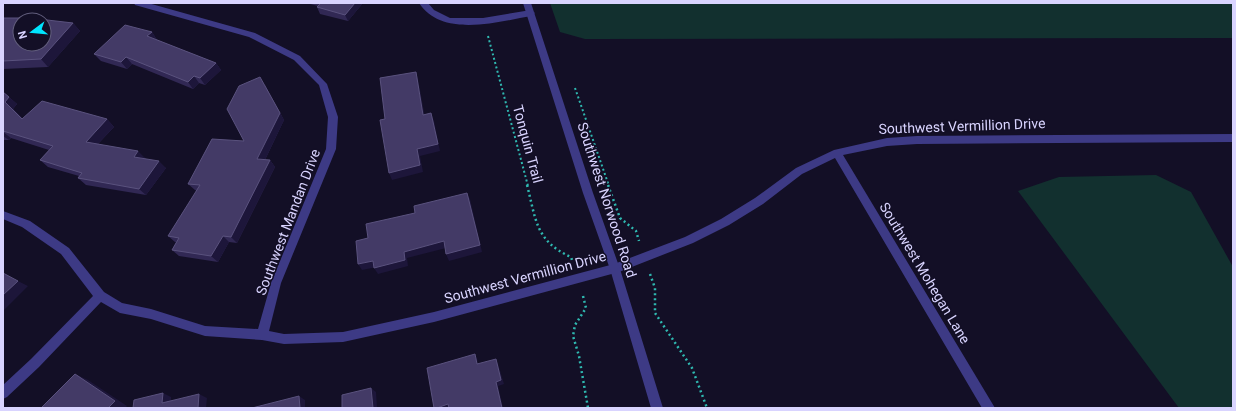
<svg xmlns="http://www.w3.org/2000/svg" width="1236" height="411" viewBox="0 0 1236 411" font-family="Roboto,sans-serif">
<rect width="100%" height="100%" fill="#130f26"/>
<!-- green -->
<path fill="#12302f" d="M550 3H1233V38L585 39 560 32Z
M1156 175 1191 192 1233 267V408H1179L1018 191 1059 177Z"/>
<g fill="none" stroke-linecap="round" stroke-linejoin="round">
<!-- path-far1 -->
<path stroke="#2fb8b0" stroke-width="2" stroke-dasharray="2 2.5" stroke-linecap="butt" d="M488 36 528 186
M575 88 609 186"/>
<!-- path -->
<path stroke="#2fb8b0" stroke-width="2.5" stroke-dasharray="2 3" stroke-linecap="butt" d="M527 185C536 219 535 241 571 257L572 260
M608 185 620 218 636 231 639 241
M650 274 655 288V313L692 368 707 408
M583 296 586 308 575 325 573 336 579 356 588 408"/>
<!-- service -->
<path fill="#3d3a85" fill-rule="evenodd" d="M419 3H428L434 10 450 18H483L531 10 535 13 531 16C497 22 442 38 419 3Z"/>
<!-- minor -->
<path fill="#3d3a85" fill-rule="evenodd" d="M134 3H148L255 33 300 56 327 84 338 117 336 149 281 283 269 331 284 334 343 332 434 312 614 264 685 237 721 219 755 198 796 168 834 150 887 138 917 136 1233 134V142L917 144 887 146 843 155 995 408H982L835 158 802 174 763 204 729 225 693 243 619 272 434 322 343 342 284 344 262 340 205 336 151 319 120 313 101 302 39 367 7 397 3 399V385L31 359 93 296 61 254 22 227 3 219V211L30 221 69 248 104 292 122 303 151 309 205 326 258 329 271 283 326 149 328 117 319 85 294 60 249 37 135 5Z"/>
<!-- tertiary -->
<path fill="#3d3a85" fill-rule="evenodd" d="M523 3H531L593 193 620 269 663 408H651L610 269 583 193Z"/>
</g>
<!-- wall -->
<path fill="#312854" d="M306 3H363L348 21 320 14 317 7 318 6Z
M3 18 73 23 80 31 48 67 3 69Z
M152 32 157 40 216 63 221 70 205 85 199 83 193 89 132 64 127 69 101 61 94 54Z
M265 85 284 120 265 160H270L275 167 237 243 229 242 218 262 179 256 172 250 176 242H175L168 236 197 191 195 190 188 184 244 141Z
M3 92 17 104 13 109 23 119H107L114 127 98 144 145 158H144L166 168 146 195 86 185 78 178 79 176 48 167 40 160 49 150 11 138 9 140H3Z"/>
<!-- shaded-wall -->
<path fill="#1d163a" d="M355 3H363L348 21 345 15Z
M73 23 80 31 48 67 41 59Z
M152 32 157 40 153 44 147 36Z
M126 57 132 64 127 69 121 62Z
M216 63 221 70 205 85 200 78Z
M416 72 418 79 426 123 423 115Z
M194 76 199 83 193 89 188 82Z
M260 77 284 120 262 166 257 159Z
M9 97 17 104 13 109 30 126 5 102Z
M431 113 434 121 440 151 420 156 423 172 392 180 389 173 417 149Z
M107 119 114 127 93 149 86 142Z
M3 132 11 138 9 140 3 136Z
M138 151 145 158 141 164 134 157Z
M270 160 275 167 237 243 231 237Z
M159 161 166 168 146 195 139 189Z
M467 193 470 199 482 252 449 261 446 254Z
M223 236 229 242 218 262 211 256Z
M444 241 446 248 407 258 408 266 378 274 374 268 404 252Z
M373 261 377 267 362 270 358 264Z
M18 281 28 286 3 311V295Z
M475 354 477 359 479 369 477 364Z
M496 359 498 364 504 384 498 386 503 408H502L496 382Z
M75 374 88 380 127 406 125 408H108Z
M371 388 376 392 377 408H373Z
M163 393 171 397V408L162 403Z
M199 394 207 398 206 408H198Z
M299 396 305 400V408H300Z
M448 404 451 408H437Z"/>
<!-- building -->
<path fill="#433a66" stroke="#5a527e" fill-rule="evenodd" d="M321 3H355L345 15 317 7Z
M3 18H30L73 23 41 59 3 61ZM20 20H44V44H20Z
M125 25 152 32 147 36 216 63 200 78 194 76 188 82 126 57 121 62 94 54Z
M416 72 423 115 431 113 438 144 417 149 420 165 389 173 380 120 385 119 380 78Z
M260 77 280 113 257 159 270 160 231 237 223 236 211 256 172 250 179 238 168 236 200 185 188 184 212 139 244 141 227 109 239 86Z
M3 92 9 97 5 102 22 119 42 101 107 119 86 142 138 151 134 157 159 161 139 189 78 178 82 173 40 160 53 146 3 131Z
M467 193 480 245 446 254 444 241 404 252 405 260 374 268 373 261 358 264 356 241 368 238 366 224 415 213 414 206Z
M3 273 18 281 3 295Z
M475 354 477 364 496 359 501 380 496 382 502 408H449L448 404 437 408H434L427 368Z
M75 374 115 401 108 408H41Z
M371 388 373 408H342V395Z
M163 393 162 403 199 394 198 408H133L134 400Z
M299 396 300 408H252Z"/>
<g text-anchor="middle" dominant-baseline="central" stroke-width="3" stroke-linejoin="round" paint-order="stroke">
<!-- street labels -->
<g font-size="14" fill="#d9d4ff" stroke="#130f26">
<text transform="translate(962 126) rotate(-2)">Southwest Vermillion Drive</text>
<text transform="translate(528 144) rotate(75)">Tonquin Trail</text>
<text transform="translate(607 200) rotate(72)">Southwest Norwood Road</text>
<text transform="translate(288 222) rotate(-69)">Southwest Mandan Drive</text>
<text transform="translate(925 273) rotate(59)">Southwest Mohegan Lane</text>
<text transform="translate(525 277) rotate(-15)">Southwest Vermillion Drive</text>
</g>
</g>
<!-- border -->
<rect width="1236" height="411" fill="none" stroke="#d9d4ff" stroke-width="8"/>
<!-- north arrow -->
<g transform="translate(32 32) rotate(254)"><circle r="19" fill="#130f26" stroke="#625e7d"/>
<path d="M0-3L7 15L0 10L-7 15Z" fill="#00e5ff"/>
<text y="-6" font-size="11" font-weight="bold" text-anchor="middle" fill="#d9d4ff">N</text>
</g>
</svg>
